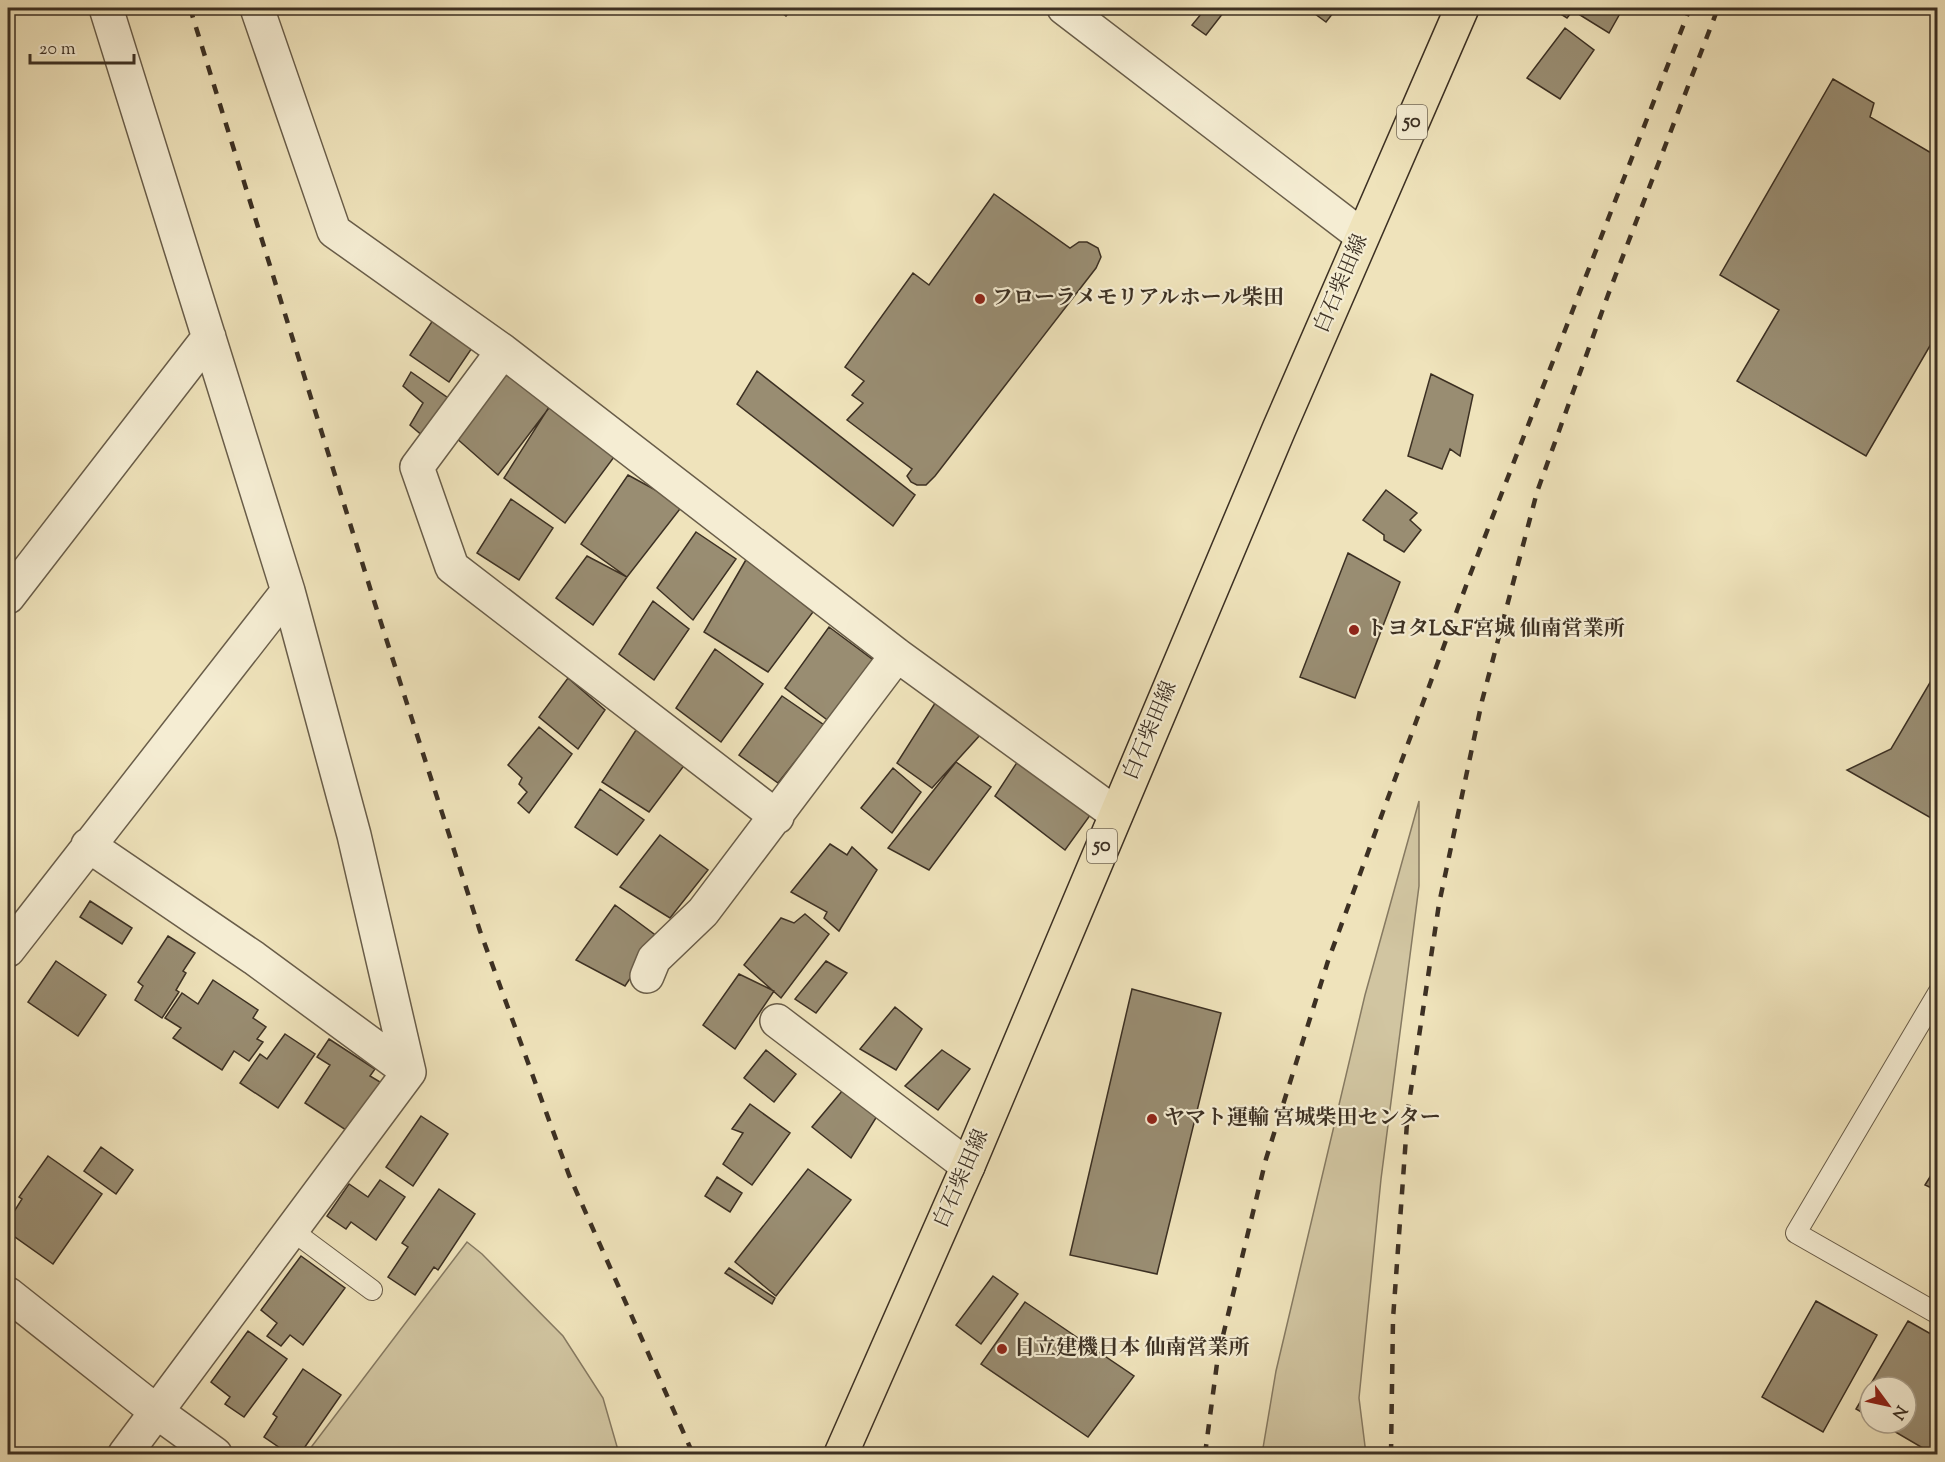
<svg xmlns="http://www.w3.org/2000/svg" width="1945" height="1462" viewBox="0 0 1945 1462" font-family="'Sorts Mill Goudy','Noto Serif JP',serif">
<rect width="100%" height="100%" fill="#efe3bb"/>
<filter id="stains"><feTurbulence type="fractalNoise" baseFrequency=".00333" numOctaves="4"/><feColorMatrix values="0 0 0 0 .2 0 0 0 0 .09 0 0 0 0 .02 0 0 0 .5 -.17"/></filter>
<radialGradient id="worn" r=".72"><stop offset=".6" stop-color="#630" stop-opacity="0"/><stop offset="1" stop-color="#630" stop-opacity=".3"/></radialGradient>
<!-- green -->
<path fill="#d1c5a1" stroke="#867a62" stroke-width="1.5" d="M1419 801V886L1381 1179 1359 1398 1366 1454H1262L1276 1371 1365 995Z
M467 1242 482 1254 563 1336 603 1398 618 1450V1454H306Z"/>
<!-- building -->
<path fill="#998d72" stroke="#3c3023" stroke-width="1.5" d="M775 8H793L786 16Z
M1206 8H1227L1206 35 1192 25Z
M1307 8H1337L1326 22Z
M1551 8H1575L1567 18Z
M1586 8H1619L1622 10 1609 33 1580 15Z
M1565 28 1594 50 1560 99 1527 78Z
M1833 79 1874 103 1870 117 1938 157V193L1931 204 1938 208V332L1866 456 1737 381 1779 310 1720 275Z
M994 194 1070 248 1079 242H1087L1098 248 1101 257 1096 268 935 476 926 485H917L911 482 907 476 912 469 847 420 863 403 852 395 864 381 845 367 913 273 929 285Z
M435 317 472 348 449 382 410 355Z
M501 371 552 404 498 475 455 437Z
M757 371 915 495 893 526 737 404Z
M411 372 451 400 424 437 410 425 423 403 403 386Z
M1431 374 1473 395 1460 456 1450 449 1442 469 1408 456Z
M549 407 617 453 565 523 504 478Z
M628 475 683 505 627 577 581 544Z
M1386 490 1417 513 1410 520 1421 530 1404 552 1384 540V535L1363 520Z
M511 499 553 528 519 580 477 553Z
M696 532 736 559 693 620 657 588Z
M1348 553 1400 582 1355 698 1300 677Z
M587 556 627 577 593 625 556 598Z
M747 558 813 612 768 672 704 632Z
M653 601 689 629 654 680 619 654Z
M829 627 876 662 830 722 785 688Z
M715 649 763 684 721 742 676 708Z
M1938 669V822L1847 770 1891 749Z
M568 678 605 710 578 749 539 717Z
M782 696 824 725 778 783 739 755Z
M937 700 981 734 932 788 897 763Z
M539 727 572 754 529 813 518 803 527 792 519 784 522 778 508 765Z
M638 727 686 763 649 812 602 782Z
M1018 761 1091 814 1065 850 995 796Z
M956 762 991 787 929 870 888 848Z
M893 768 921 792 892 833 861 808Z
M600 789 644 820 617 855 575 827Z
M660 835 708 870 670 918 620 887Z
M830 844 847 855 852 847 877 870 839 931 824 918 827 912 791 892Z
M90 901 132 928 122 944 80 917Z
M615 905 658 937 625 986 576 960Z
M805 914 829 934 781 998 744 965 781 918 794 923Z
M168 936 195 953 183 971 186 973 176 990 179 992 162 1018 135 1000 143 986 138 982Z
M56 961 106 995 78 1036 28 1002Z
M826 961 847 973 816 1013 795 999Z
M739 974 774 991 735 1049 703 1025Z
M213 980 258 1010 253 1018 266 1027 257 1039 263 1042 249 1061 234 1051 222 1070 173 1038 181 1028 165 1018 182 993 198 1004Z
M1132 989 1221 1013 1157 1274 1070 1255Z
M895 1007 922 1029 896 1070 860 1049Z
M285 1034 315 1054 278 1108 240 1083 260 1054 267 1059Z
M329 1039 375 1069 370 1076 390 1088 358 1138 305 1103 330 1065 317 1057Z
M766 1050 796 1074 774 1102 744 1078Z
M942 1050 970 1069 938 1110 905 1086Z
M843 1090 879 1113 851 1158 812 1127Z
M750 1104 790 1133 752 1185 723 1164 743 1133 732 1129Z
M421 1116 448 1134 413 1186 386 1167Z
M101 1147 133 1170 116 1194 84 1171Z
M48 1156 102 1194 53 1264 8 1232V1212L12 1215 22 1199 19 1197Z
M1938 1164V1191L1925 1185Z
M808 1169 851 1200 776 1296 735 1262Z
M717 1177 742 1193 730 1212 705 1196Z
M380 1180 405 1197 376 1240 351 1222 346 1229 327 1216 349 1184 368 1197Z
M439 1189 475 1214 438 1270 434 1267 415 1295 388 1277 408 1247 402 1243Z
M301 1256 345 1288 303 1345 290 1335 281 1346 267 1336 277 1323 261 1310Z
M729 1268 775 1298 772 1304 725 1273Z
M993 1276 1018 1294 981 1344 956 1325Z
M1816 1301 1877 1335 1823 1432 1762 1397Z
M1025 1302 1134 1376 1088 1437 981 1364Z
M1908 1321 1938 1338V1454H1933L1880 1423H1906V1387H1870V1417L1856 1409Z
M248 1331 287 1359 244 1417 225 1404 230 1397 211 1382Z
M303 1369 341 1395 300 1454H289L264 1437 277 1417 273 1414Z"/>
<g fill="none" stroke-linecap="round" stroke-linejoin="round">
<!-- service casing -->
<g stroke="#695d49" stroke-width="22">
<path id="service" d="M1938 993 1796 1233 1938 1314
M290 1229 372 1290"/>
</g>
<!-- minor casing -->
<g stroke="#695d49" stroke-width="36">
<path id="minor" d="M106 8 288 591 354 835 409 1072 125 1454
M257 8 334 231 503 351 897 655 1116 814
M503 351 417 467 452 567 777 817
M8 597 209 337
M88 845 254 958 409 1072
M8 950 288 591
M647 976 654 959 703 912 897 655
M777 1021 968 1166
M8 1294 157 1412 215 1454"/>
</g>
<!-- tertiary casing -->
<g stroke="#695d49" stroke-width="36">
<path id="tertiary" d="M1064 8 1362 236"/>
</g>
<!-- primary casing -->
<g stroke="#3c3023" stroke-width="36">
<path id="primary" d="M841 1454 968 1166 1279 429 1462 8"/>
</g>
<!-- service -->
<use href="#service" stroke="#f5edd3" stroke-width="20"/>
<!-- minor -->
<use href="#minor" stroke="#f5edd3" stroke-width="33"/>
<!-- tertiary -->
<use href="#tertiary" stroke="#f5edd3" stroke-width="33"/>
<!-- primary -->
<use href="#primary" stroke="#efe3bb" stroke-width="33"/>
<!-- rail -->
<path stroke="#3c3023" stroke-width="4.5" stroke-dasharray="10 10" stroke-linecap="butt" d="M190 8 375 604 480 931 569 1175 693 1454
M1205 1454 1218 1356 1266 1159 1328 961 1470 575 1690 8
M1391 1454 1393 1319 1408 1109 1439 904 1482 701 1537 492 1608 295 1718 8"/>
</g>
<!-- markers -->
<g fill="#8f2418" stroke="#f5edd3" stroke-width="2">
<circle cx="980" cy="299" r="6"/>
<circle cx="1354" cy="630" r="6"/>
<circle cx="1152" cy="1119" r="6"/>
<circle cx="1002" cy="1349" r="6"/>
</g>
<g text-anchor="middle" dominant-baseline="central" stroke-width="4.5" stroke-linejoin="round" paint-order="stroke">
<!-- shield labels -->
<g fill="#f5edd3" stroke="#746958" stroke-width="1.5">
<rect x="1397" y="105" width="30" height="34" rx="4.5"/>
<rect x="1087" y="829" width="30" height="34" rx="4.5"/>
</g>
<g font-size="20" font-weight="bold" fill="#3c3023">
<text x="1412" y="122">50</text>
<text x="1102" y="846">50</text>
</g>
<!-- street labels -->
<g font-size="21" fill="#3c3023" stroke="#f5edd3">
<text transform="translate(1342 284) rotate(-67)">白石柴田線</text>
<text transform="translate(1151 731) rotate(-67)">白石柴田線</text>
<text transform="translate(962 1179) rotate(-66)">白石柴田線</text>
</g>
<!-- poi labels -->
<g font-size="21" font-weight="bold" fill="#3c3023" stroke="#f5edd3" text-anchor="start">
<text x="992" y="299">フローラメモリアルホール柴田</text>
<text x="1366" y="630">トヨタL&amp;F宮城 仙南営業所</text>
<text x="1164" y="1119">ヤマト運輸 宮城柴田センター</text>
<text x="1014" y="1349">日立建機日本 仙南営業所</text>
</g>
</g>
<!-- margin -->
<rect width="1945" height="1462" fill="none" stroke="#efe3bb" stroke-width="30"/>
<rect x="9" y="9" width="1927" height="1444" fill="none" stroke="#3c3023" stroke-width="3"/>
<rect x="15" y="15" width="1915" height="1432" fill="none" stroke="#3c3023" stroke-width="1.5"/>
<!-- north arrow -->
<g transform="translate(1888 1405) rotate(123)"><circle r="28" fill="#f5edd3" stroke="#aba18d" stroke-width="1.5"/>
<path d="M0-4.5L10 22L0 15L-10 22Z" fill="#8f2418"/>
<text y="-9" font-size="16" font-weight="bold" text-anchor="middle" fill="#3c3023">N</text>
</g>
<!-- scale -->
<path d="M30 54v9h104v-9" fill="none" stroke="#3c3023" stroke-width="3"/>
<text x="39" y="54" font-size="18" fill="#3c3023" stroke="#f5edd3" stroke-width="4.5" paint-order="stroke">20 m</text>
<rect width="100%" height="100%" filter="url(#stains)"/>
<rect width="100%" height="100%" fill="url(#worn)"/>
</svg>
